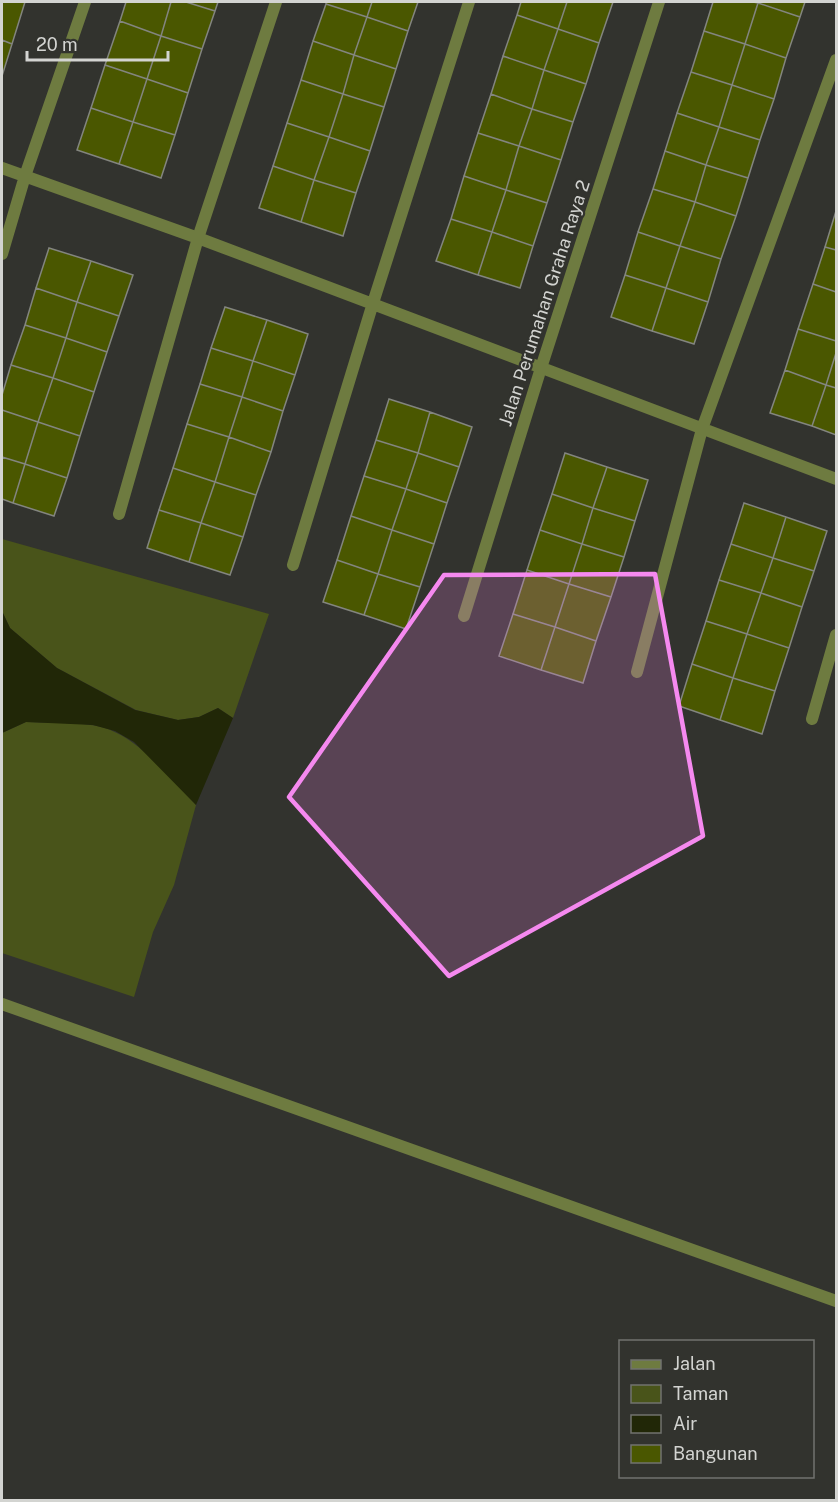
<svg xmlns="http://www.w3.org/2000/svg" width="838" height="1502" viewBox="0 0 838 1502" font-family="'Public Sans',sans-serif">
<rect width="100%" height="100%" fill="#32332e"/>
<!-- green -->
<path fill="#49541a" d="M2 539 269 614 233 718 218 708 199 717 178 720 136 710 57 668 10 628 2 611Z
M26 722C47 723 70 722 91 725 134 730 168 776 196 805L174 885 153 932 134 997 2 953V733Z"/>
<!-- water -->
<path fill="#212707" d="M2 611 10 628 57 668 135 710 178 720 199 717 218 708 233 718 196 805 134 742 115 731 93 725 26 722 2 733Z"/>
<!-- building -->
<path fill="#4a5700" stroke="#83857f" stroke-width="1.5" d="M2 2H25L12 44 2 40Z
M126 2H171L161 36 120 21Z
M171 2H186L215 11 202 49 161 36Z
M186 2H218L215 11Z
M326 2H372L367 17 326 4Z
M372 2H418L408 31 367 17Z
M521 2H567L558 29 517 15Z
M567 2H613L599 43 558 29Z
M713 2H753L758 3 745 44 704 31Z
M759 2H805L800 17 758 3Z
M758 3 800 17 786 58 745 44Z
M326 4 367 17 354 55 313 41Z
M517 15 558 29 544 70 503 56Z
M367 17 408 31 396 69 354 55Z
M120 21 161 36 147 79 105 65Z
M558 29 599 43 586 84 544 70Z
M704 31 745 44 732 85 691 72Z
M161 36 202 49 188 93 147 79Z
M2 40 12 44 2 76Z
M313 41 354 55 343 94 301 80Z
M745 44 786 58 774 99 732 85Z
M354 55 396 69 384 107 343 94Z
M503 56 544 70 532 109 491 94Z
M105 65 147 79 133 122 91 108Z
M544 70 586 84 573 122 532 109Z
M691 72 732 85 719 127 677 113Z
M147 79 188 93 175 135 133 122Z
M301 80 343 94 329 137 287 123Z
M732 85 774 99 760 140 719 127Z
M343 94 384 107 370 151 329 137Z
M491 94 532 109 519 146 478 133Z
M91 108 133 122 119 164 77 150Z
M532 109 573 122 561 160 519 146Z
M677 113 719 127 706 165 665 151Z
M133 122 175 135 161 178 119 164Z
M287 123 329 137 314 180 273 166Z
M719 127 760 140 748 178 706 165Z
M478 133 519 146 506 190 464 176Z
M329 137 370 151 356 193 314 180Z
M519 146 561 160 547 203 506 190Z
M665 151 706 165 695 202 653 189Z
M706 165 748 178 736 216 695 202Z
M273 166 314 180 301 222 259 208Z
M464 176 506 190 492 232 451 219Z
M314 180 356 193 343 236 301 222Z
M653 189 695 202 680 246 638 232Z
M506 190 547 203 533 246 492 232Z
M695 202 736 216 721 259 680 246Z
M836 211V250L825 247Z
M451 219 492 232 478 275 436 261Z
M492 232 533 246 520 288 478 275Z
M638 232 680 246 666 288 625 275Z
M680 246 721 259 708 302 666 288Z
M825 247 836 250V292L813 284Z
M49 248 91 261 77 302 36 288Z
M91 261 133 275 119 316 77 302Z
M625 275 666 288 652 331 611 317Z
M813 284 836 292V341L798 329Z
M36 288 77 302 66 338 25 325Z
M666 288 708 302 694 344 652 331Z
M77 302 119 316 107 352 66 338Z
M225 307 267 320 253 361 211 348Z
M267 320 308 334 295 375 253 361Z
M25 325 66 338 53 378 11 365Z
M798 329 836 341V353L826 385 785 370Z
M66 338 107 352 94 392 53 378Z
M211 348 253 361 242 397 200 384Z
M836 353V388L826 385Z
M253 361 295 375 283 411 242 397Z
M11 365 53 378 38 422 2 410V395Z
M785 370 826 385 812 426 770 413Z
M53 378 94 392 80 436 38 422Z
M200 384 242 397 229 437 187 424Z
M826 385 836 388V435L812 426Z
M242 397 283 411 271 452 229 437Z
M389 399 430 412 418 453 376 440Z
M2 410 38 422 25 464 2 457Z
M430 412 472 427 459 467 418 453Z
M38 422 80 436 67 478 25 464Z
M187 424 229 437 215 482 173 468Z
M229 437 271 452 256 495 215 482Z
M376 440 418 453 406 489 364 476Z
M418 453 459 467 447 503 406 489Z
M565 453 607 467 593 508 552 494Z
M2 457 25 464 13 503 2 499Z
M25 464 67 478 54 516 13 503Z
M607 467 648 480 635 521 593 508Z
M173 468 215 482 201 523 159 510Z
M364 476 406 489 392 530 351 516Z
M215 482 256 495 243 537 201 523Z
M406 489 447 503 434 544 392 530Z
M552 494 593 508 582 544 540 530Z
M744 503 786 517 773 558 731 544Z
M593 508 635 521 624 557 582 544Z
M159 510 201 523 189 562 147 548Z
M351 516 392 530 378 574 337 560Z
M786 517 827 531 814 571 773 558Z
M201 523 243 537 230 575 189 562Z
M392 530 434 544 420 587 378 574Z
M540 530 582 544 569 584 527 570Z
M582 544 624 557 611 597 569 584Z
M731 544 773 558 761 593 719 580Z
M773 558 814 571 802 607 761 593Z
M337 560 378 574 364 615 323 602Z
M527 570 569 584 555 627 513 614Z
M378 574 420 587 406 629 364 615Z
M719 580 761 593 747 634 706 621Z
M569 584 611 597 596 641 555 627Z
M761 593 802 607 789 648 747 634Z
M513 614 555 627 541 670 499 656Z
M706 621 747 634 733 678 692 664Z
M555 627 596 641 583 683 541 670Z
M747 634 789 648 775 691 733 678Z
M692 664 733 678 720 720 679 706Z
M733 678 775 691 762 734 720 720Z"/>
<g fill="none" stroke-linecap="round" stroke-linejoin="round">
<!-- minor -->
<path stroke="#6e7b40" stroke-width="12" d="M2 168 198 238 836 479
M2 254 25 176 85 2
M119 514 198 238 276 2
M293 565 373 303 469 2
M464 616 541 368 659 2
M637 672 702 429 836 60
M812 719 836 635
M2 1004 836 1301"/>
</g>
<!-- marked area -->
<path fill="#f589ef" fill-opacity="0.2" stroke="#f589ef" stroke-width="4.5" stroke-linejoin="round" d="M655 574 703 836 449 976 289 797 444 575Z"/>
<g text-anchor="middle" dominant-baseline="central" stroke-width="4.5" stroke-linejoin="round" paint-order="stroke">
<!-- street labels -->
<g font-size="18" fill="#d3d4d1" stroke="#32332e">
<text transform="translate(544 303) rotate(-72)">Jalan Perumahan Graha Raya 2</text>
</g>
</g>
<!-- border -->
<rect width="838" height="1502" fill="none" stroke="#d3d4d1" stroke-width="6"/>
<!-- legend -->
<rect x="619" y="1340" width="195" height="138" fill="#32332e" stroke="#72736f" stroke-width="1.5"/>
<rect x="631" y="1360" width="30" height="9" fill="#6e7b40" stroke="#72736f" stroke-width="1.5"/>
<text x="673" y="1370" font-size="18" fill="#d3d4d1">Jalan</text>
<rect x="631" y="1385" width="30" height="18" fill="#49541a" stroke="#72736f" stroke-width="1.5"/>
<text x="673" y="1400" font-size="18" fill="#d3d4d1">Taman</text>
<rect x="631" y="1415" width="30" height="18" fill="#212707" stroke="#72736f" stroke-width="1.5"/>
<text x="673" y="1430" font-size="18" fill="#d3d4d1">Air</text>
<rect x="631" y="1445" width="30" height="18" fill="#4a5700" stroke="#72736f" stroke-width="1.5"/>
<text x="673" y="1460" font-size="18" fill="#d3d4d1">Bangunan</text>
<!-- scale -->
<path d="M27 51v9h141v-9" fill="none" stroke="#d3d4d1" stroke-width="3"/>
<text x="36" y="51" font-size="18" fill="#d3d4d1" stroke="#32332e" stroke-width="4.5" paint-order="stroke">20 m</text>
</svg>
